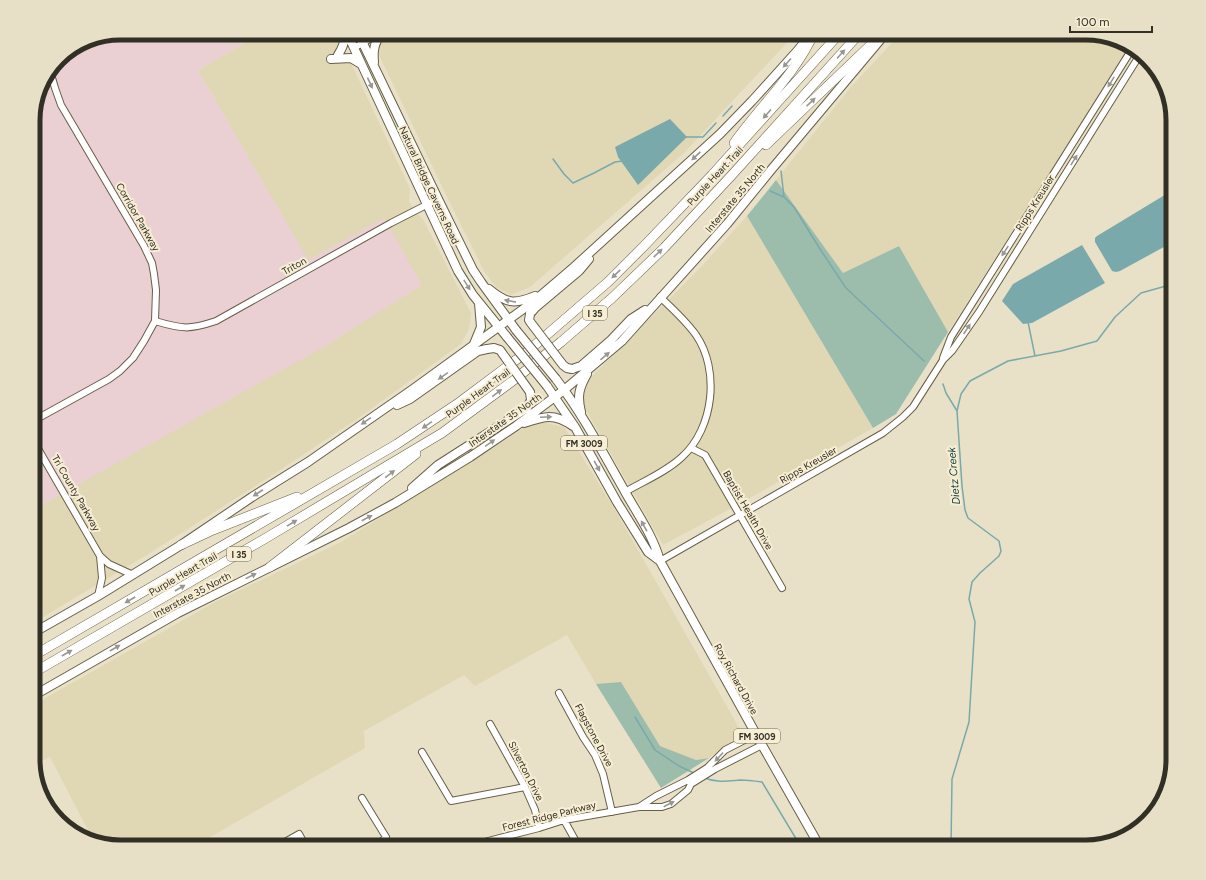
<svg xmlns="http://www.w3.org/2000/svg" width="1206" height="880" viewBox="0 0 1206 880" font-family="Figtree,sans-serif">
<rect width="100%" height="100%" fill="#e9e1c7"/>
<!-- built -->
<path fill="#e0d7b5" d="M262 33H337L410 189 409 202 424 221 471 313 469 329 461 344 357 419 274 474 150 553 33 623V510L384 219 308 261 198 70Z
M378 33H796L684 153 530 287 511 295 496 287 484 271 450 203 379 55Z
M901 33H1086L1128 47 1026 211 948 332 899 246 843 273 776 180 851 87Z
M747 216 873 428 743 502 663 545 583 405 584 392 591 377 701 267Z
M542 422 564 427 617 513 742 733 709 758 696 760 660 746 621 682 596 684 567 635 475 686 464 675 364 731 365 748 193 847H120L92 838 50 757 33 765V705L217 601 341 542 524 428Z"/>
<!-- industrial -->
<path fill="#ead0d2" d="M120 33H262L198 70 308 260 384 218 422 285 327 345 33 510V114L42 82 62 55 87 40Z"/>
<!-- green -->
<path fill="#9cbdac" d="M776 180 843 273 899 246 948 332 896 414 873 428 747 216Z
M621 682 660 746 696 760 709 758 661 788 596 684Z"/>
<!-- water -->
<path fill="#7aa9ab" d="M670 119 687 137 638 185 618 157 615 147Z
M1173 190V242L1120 271 1116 272 1112 271 1095 242V238L1097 236Z
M1082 245 1105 283 1032 323 1023 324 1002 301 1013 284Z"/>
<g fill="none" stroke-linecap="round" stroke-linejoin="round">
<!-- stream -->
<path stroke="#7aa9ab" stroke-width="1.5" d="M723 116 732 106
M686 137H703L716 123
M553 159 564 174 573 183 594 173 615 162 623 161
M781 171 784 197
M770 191 784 197 794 207 820 249 846 288 924 361
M1028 322 1035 356
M943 384 946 393 957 411
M635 717 655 750 679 766 696 774
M705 778C716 783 728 781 740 780 747 780 755 781 762 782L801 847
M951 847 952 779 969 722 975 622 969 599 972 582 980 573 999 556 1001 551 999 541 968 518 965 510 962 486 957 411 961 394 970 381 1008 361 1061 351 1097 341 1115 317 1141 293 1173 284"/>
<!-- minor casing -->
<g stroke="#675f48" stroke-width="8">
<path id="minor" d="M354 48 380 33
M155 321C182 329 189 330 216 321L391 223 438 199
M943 358 951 337 1132 49
M33 421 109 379 120 371 133 358 144 341 155 321 156 290 154 274 152 263 144 246 61 105 55 88 50 71
M33 440 100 556 109 564 133 575
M691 448 705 455 782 588
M625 492C644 481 666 472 682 457 714 428 720 370 696 335 686 321 673 309 660 297
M660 561 883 433 903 417 913 407 943 360 952 351 979 312 1141 53
M98 596 102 578 100 556
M559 693 583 737 595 755 603 774 612 812
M490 724 525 787 535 810 539 828
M422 752 451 801 525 787
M362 798 386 837 376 847
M639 807 656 796 688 780 707 768 725 750 756 734
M564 820 579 847
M276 847 299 834 306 847
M465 847 539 828 564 820 639 807H662L671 804 688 790 691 784 715 769 762 745
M659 847C663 843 668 843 672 847"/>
</g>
<!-- major casing -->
<g stroke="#675f48" stroke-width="10">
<path id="major" d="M347 33 458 271 473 295 507 337
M358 33 438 199 473 270 481 282 516 330
M338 55C343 47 345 42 344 33
M331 59 351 58 361 64
M374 62C373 51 374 42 382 33
M489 289C506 303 514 305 535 296
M530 314 535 308 579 271 589 259
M474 344 481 327 479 303
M572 369 581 366 611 340 631 319 645 310
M556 379C582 413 602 451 623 488 636 512 653 535 660 561L762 745 820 847
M547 386 575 427 617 502 648 552 660 561
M397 405 410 399 478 351 487 349
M581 412C577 396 579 388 587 374
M524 423C545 416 554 413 573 426
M412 488 438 465 527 408 531 400
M33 633 98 596 181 545 252 497 308 462 413 389 533 302 574 267 720 134 752 101 798 50 810 35
M33 696 178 613 349 528 395 503 470 457 516 426 564 390 622 341 727 224 771 170 881 39"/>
</g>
<!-- highway casing -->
<g stroke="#675f48" stroke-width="10">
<path id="highway" d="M734 143C760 106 795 75 814 33
M766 145 883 33
M181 545 213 530 297 497
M270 567 416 454
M33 656 397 444 457 404 528 351 608 282 644 246 712 175 840 33
M33 673 266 538 442 433 514 380 561 342 612 298 664 248 731 176 860 33"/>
</g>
<!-- minor -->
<use href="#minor" stroke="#fff" stroke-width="6"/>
<!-- major -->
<use href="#major" stroke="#fff" stroke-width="8"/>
<!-- highway -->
<use href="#highway" stroke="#fff" stroke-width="9"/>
<!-- major-bridge casing -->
<g stroke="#675f48" stroke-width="10" stroke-linecap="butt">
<path id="major-bridge" d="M530 314 529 320 531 323 563 365 567 368 572 369
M516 330 556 379
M507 337 547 386
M487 349 494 348 500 350 530 392 531 400"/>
</g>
<!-- major-bridge -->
<use href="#major-bridge" stroke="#fff" stroke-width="8"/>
</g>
<!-- one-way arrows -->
<defs><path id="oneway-solid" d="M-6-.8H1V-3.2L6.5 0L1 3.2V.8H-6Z"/></defs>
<g fill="#989792">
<use href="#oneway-solid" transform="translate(841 54) rotate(-48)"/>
<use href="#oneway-solid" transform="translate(787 63) rotate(132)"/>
<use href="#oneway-solid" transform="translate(1111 82) rotate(122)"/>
<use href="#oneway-solid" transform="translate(370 83) rotate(65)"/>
<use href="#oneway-solid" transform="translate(811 102) rotate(-43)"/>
<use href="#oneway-solid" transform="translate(767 114) rotate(132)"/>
<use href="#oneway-solid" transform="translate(696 156) rotate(137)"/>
<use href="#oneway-solid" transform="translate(1074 160) rotate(-58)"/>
<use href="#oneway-solid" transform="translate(1005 251) rotate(123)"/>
<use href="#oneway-solid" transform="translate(658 253) rotate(-44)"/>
<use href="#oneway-solid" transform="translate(616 274) rotate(136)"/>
<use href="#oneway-solid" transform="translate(467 285) rotate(58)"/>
<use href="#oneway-solid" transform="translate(510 301) rotate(-169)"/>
<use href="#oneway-solid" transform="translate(967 329) rotate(-56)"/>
<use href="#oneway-solid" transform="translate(605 356) rotate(-41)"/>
<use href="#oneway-solid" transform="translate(443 376) rotate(145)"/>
<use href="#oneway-solid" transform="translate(497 393) rotate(-37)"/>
<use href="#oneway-solid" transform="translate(546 417) rotate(-3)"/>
<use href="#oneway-solid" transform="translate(366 421) rotate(146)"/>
<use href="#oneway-solid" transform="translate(427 425) rotate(146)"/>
<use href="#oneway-solid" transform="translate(490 443) rotate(-34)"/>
<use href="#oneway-solid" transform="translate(597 466) rotate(61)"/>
<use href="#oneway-solid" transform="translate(390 474) rotate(-37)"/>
<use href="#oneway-solid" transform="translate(258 493) rotate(147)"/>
<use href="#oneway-solid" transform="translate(367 518) rotate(-28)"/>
<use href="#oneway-solid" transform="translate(292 523) rotate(-31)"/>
<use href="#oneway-solid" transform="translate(644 526) rotate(-119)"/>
<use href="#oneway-solid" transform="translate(251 576) rotate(-26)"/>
<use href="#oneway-solid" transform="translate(180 588) rotate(-30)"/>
<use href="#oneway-solid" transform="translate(130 600) rotate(150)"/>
<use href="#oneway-solid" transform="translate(115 648) rotate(-30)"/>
<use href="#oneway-solid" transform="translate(67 653) rotate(-30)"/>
<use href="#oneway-solid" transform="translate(719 757) rotate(133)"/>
<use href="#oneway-solid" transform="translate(669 804) rotate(-27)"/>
</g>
<g text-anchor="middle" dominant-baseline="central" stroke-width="4" stroke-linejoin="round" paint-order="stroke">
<!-- shield labels -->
<g fill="#f7eed4" stroke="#6d685a" stroke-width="1">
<rect x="583" y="306" width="24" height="14" rx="3"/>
<rect x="561" y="436" width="46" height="14" rx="3"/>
<rect x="227" y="547" width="24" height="14" rx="3"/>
<rect x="734" y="729" width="46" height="14" rx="3"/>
</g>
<g font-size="9" font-weight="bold" fill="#322f25">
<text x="595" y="313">I 35</text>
<text x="584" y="443">FM 3009</text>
<text x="239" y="554">I 35</text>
<text x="757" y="736">FM 3009</text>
</g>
<!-- street labels -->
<g font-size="10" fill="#322f25" stroke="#f7eed4">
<text transform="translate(715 176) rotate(-47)">Purple Heart Trail</text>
<text transform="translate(429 185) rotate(65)">Natural Bridge Caverns Road</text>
<text transform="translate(735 198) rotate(-50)">Interstate 35 North</text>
<text transform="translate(1035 203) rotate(-58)">Ripps Kreusler</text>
<text transform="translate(138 217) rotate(60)">Corridor Parkway</text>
<text transform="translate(294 266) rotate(-29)">Triton</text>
<text transform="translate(478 393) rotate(-36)">Purple Heart Trail</text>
<text transform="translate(505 420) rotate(-35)">Interstate 35 North</text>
<text transform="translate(808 465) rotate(-30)">Ripps Kreusler</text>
<text transform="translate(76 493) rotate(60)">Tri County Parkway</text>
<text transform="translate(748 510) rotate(60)">Baptist Health Drive</text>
<text transform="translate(183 574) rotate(-30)">Purple Heart Trail</text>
<text transform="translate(192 595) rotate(-28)">Interstate 35 North</text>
<text transform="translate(736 679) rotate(61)">Roy Richard Drive</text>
<text transform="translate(594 735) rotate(62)">Flagstone Drive</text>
<text transform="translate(526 771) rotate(63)">Silverton Drive</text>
<text transform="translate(549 816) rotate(-14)">Forest Ridge Parkway</text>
</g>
<!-- water labels -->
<g font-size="11" font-style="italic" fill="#0e3c3e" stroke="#f7eed4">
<text transform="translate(954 476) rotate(-95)">Dietz Creek</text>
</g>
</g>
<!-- crop -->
<path d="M0 0H1206V880H0ZM120 40H1086A80 80 0 0 1 1166 120V760A80 80 0 0 1 1086 840H120A80 80 0 0 1 40 760V120A80 80 0 0 1 120 40Z" fill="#e7dfc6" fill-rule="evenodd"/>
<path fill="none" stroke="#322f25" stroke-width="5" d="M120 40H1086A80 80 0 0 1 1166 120V760A80 80 0 0 1 1086 840H120A80 80 0 0 1 40 760V120A80 80 0 0 1 120 40Z"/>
<!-- scale -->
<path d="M1070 26v6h82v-6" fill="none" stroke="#322f25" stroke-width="2"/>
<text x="1076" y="26" font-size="12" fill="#322f25" stroke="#f7eed4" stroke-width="3" paint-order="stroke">100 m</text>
</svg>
